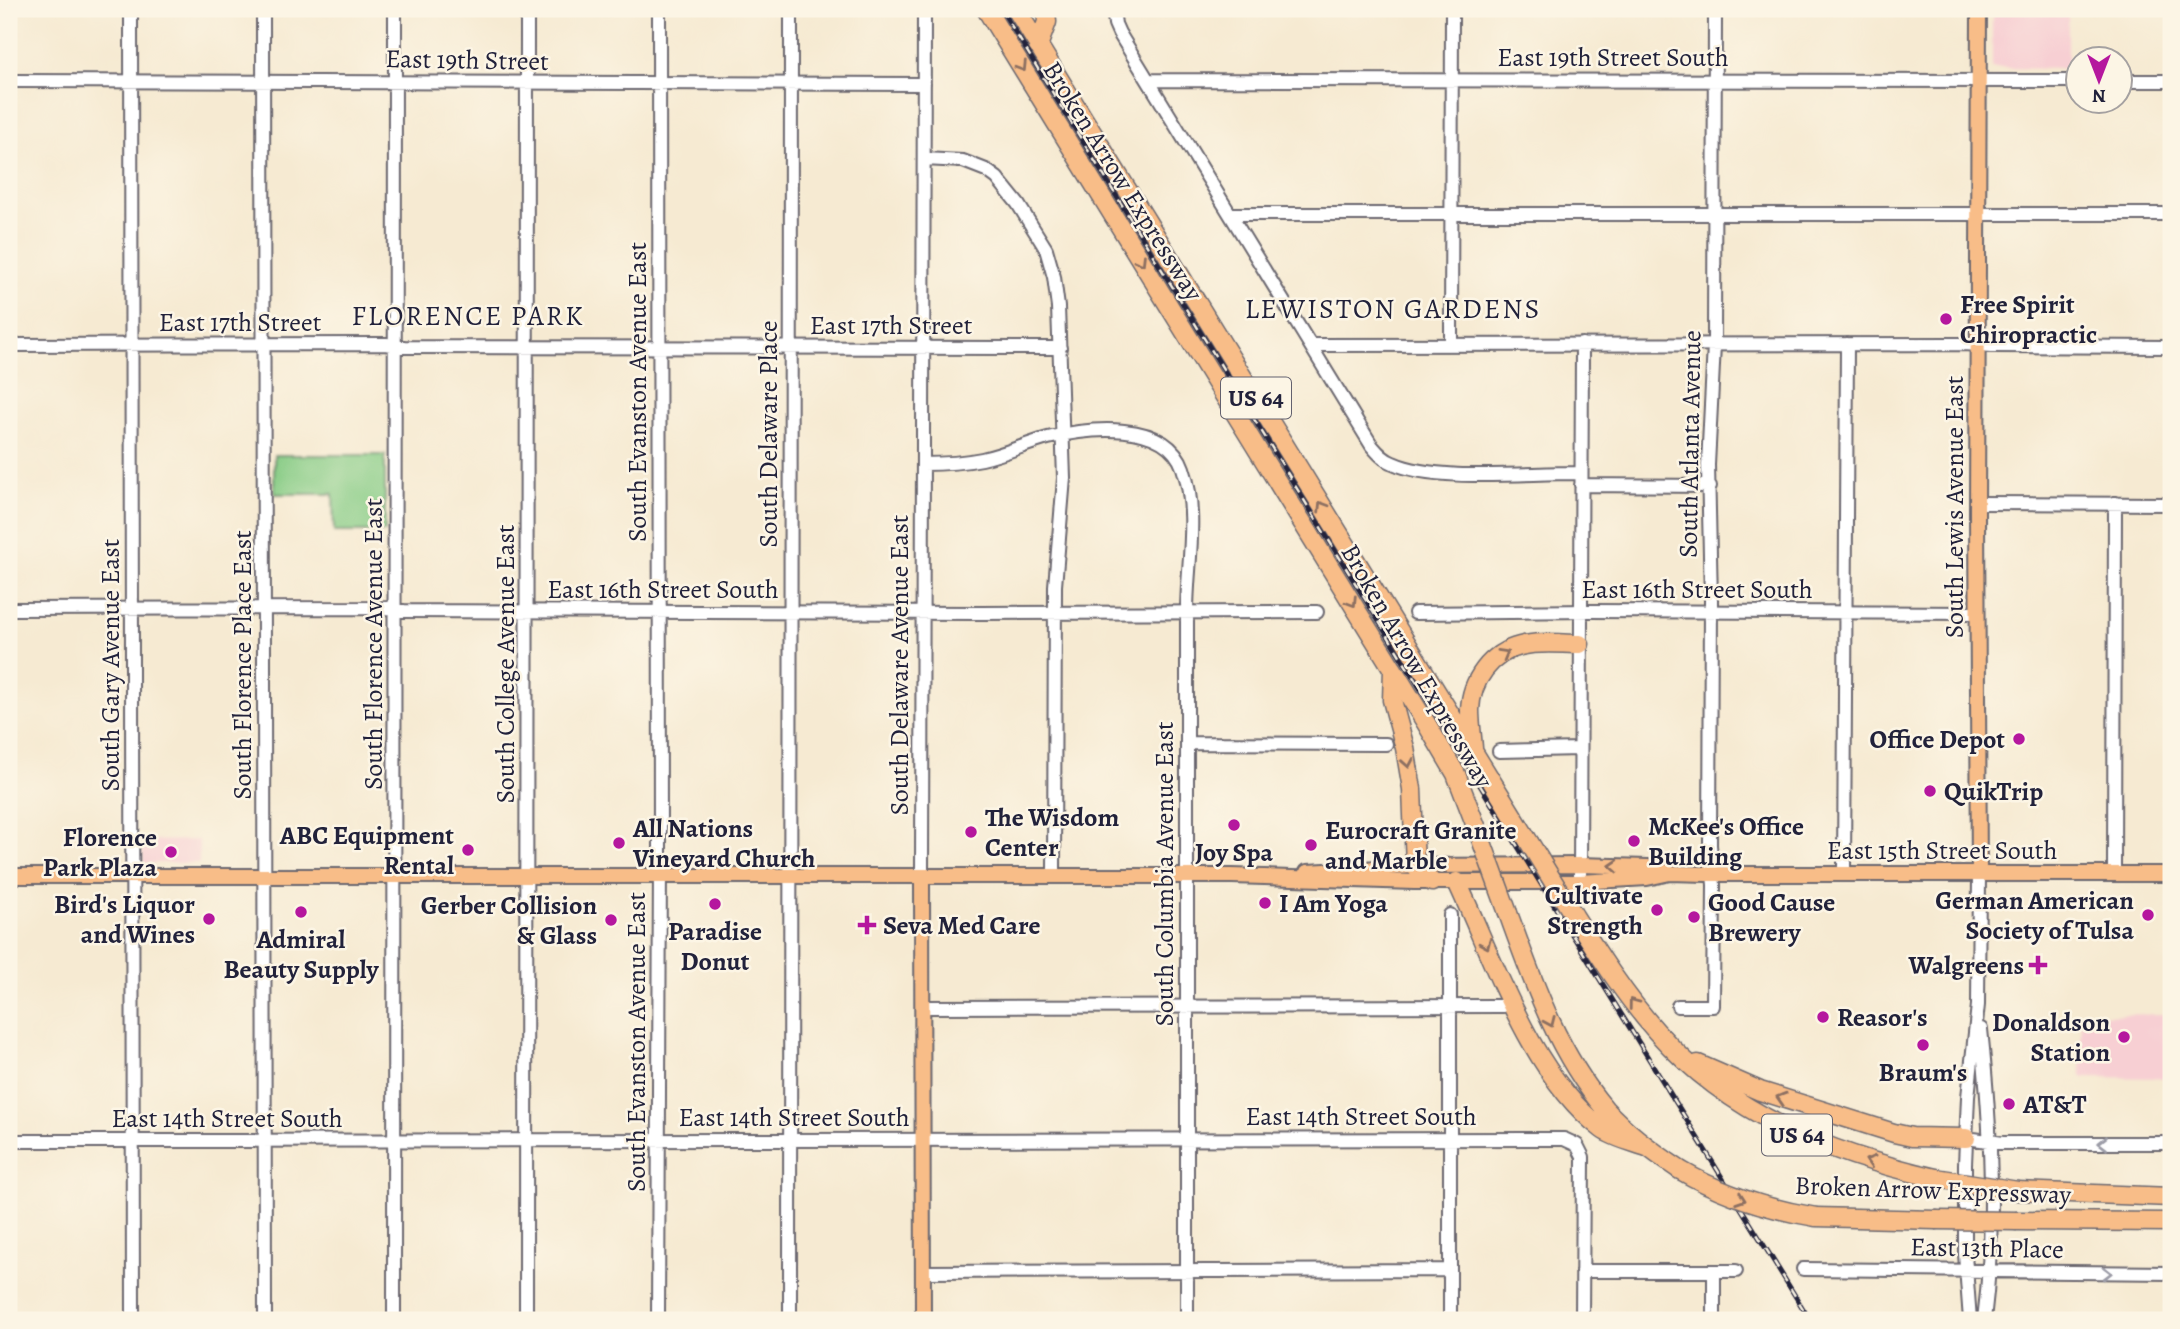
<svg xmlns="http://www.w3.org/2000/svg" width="2180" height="1329" viewBox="0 0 2180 1329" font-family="Alegreya,serif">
<rect width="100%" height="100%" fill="#fcf5e5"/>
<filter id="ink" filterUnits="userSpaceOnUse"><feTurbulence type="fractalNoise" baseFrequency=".0143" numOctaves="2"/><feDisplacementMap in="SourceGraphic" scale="14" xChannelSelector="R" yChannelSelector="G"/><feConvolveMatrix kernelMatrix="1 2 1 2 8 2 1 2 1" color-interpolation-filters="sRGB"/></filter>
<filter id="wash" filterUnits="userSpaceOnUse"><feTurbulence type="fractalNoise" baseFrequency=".00686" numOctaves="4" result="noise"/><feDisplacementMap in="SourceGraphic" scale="28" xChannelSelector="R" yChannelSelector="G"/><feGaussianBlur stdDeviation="1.57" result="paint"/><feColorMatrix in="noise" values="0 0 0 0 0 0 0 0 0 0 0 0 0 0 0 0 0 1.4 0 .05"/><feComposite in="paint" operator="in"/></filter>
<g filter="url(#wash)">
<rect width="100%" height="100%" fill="#f6ead2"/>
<!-- built -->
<path fill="#f7cfd3" d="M1992 9H2068V69L1992 68Z
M199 840V863H143L142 841Z
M2171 1014V1078L2081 1077V1015Z"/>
<!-- green -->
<path fill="#88cc86" stroke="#557760" stroke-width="2" d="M274 455H385V532H334L333 494H274Z"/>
</g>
<g filter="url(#ink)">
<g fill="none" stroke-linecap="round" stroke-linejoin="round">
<!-- minor casing -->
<g stroke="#6c6870" stroke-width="16">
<path id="minor" d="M131 9 133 1320
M263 9 265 1320
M1113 9 1115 24 1119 33 1372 446C1378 453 1384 460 1393 463 1437 483 1531 472 1581 473
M1148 80 2078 81
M9 81 924 84
M2120 81H2171
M924 159 963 161 986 170 997 178 1018 204 1046 249 1054 277 1058 307 1064 478 1055 586 1054 876
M1231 214H2171
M1451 344 1452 9
M9 345 386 344 404 347 1060 348
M1311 345 1964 344 1992 346 2171 347
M923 464C943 464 962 463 982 459 1005 454 1026 444 1048 438 1088 428 1166 419 1183 468 1199 513 1187 566 1187 612V1320
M1581 485 1710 486
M1977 503 2171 504
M9 609 388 608 404 611 981 613 1317 612
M1415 613 1591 611 1978 613
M1187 743 1386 744
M1499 751 1579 749
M1844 874 1847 344
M2114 874 2115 503
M922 876 924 9
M1580 882 1582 344
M1678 1006H1713L1714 885 1710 845 1711 600 1708 465 1714 345 1715 9
M923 1007 1503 1006
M1981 1029C1991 1125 1996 1224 1984 1320
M1966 1138 2003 1143H2171
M9 1141 1564 1139 1577 1145 1583 1157 1582 1320
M1803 1269 2171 1273
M1582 1271H1736
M924 1272 1450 1270
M394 1320 395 9
M526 1320 527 9
M658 1320 660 862 659 9
M790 1320 791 9
M1450 1320V915
M1714 1320V1271
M1970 1320 1965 1254V1164L1968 1097 1978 1005 1979 874"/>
</g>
<!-- major casing -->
<g stroke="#6c6870" stroke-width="18">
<path id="major" d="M1979 9 1977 513 1979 874
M1307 872 1415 866 1579 865 1648 867 1670 873 1706 874H2171
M9 876H1232L1414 882H1580L1647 878 1670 873
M922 876 923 1320"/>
</g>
<!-- highway casing -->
<g stroke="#6c6870" stroke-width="21">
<path id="highway" d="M986 9 1426 723 1456 774 1479 834
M1016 9 1529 842
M1038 46 1047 22 1046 9
M1393 669 1392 700 1405 748 1412 789 1415 866 1424 877 1432 882
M1473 748C1472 735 1470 722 1470 710 1471 680 1491 653 1520 646 1539 641 1561 644 1580 644
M1457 882C1494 961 1531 1075 1602 1129 1614 1138 1633 1142 1647 1147
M1508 913C1533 982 1557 1052 1605 1109 1627 1133 1653 1152 1680 1170
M1573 914C1599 955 1625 996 1657 1032 1730 1115 1830 1154 1936 1178
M1698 1064 1760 1091 1894 1133 1912 1137 1966 1138
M2018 1191 2171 1197
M1816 1217 1936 1220
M2017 1221 2171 1222"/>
</g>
<!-- minor -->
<use href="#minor" stroke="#fff" stroke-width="12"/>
<!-- major -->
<use href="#major" stroke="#f8bd88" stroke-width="14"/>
<!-- highway -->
<use href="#highway" stroke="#f8bd88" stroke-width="18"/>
<!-- rail casing -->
<g stroke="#22223b" stroke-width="5">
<path id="rail" d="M1001 9 1810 1320"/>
</g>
<!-- rail -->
<use href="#rail" stroke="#fcf5e5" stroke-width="2.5" stroke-dasharray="8" stroke-linecap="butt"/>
<!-- highway-bridge casing -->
<g stroke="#6c6870" stroke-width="21" stroke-linecap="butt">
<path id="highway-bridge" d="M1479 834 1508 913
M1529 842 1573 914
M1680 1170C1723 1195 1766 1209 1816 1217
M1936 1178 2018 1191
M1936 1220 2017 1221"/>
</g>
<!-- highway-bridge -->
<use href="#highway-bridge" stroke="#f8bd88" stroke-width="18"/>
</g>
<!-- one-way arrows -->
<defs><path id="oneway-chevron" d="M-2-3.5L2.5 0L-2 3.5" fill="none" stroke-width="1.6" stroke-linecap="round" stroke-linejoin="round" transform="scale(1.75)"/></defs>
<g stroke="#8d7062">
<use href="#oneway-chevron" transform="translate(1022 67) rotate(58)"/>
<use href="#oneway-chevron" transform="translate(1141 261) rotate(59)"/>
<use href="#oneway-chevron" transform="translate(1322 506) rotate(-122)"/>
<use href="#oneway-chevron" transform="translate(1352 602) rotate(58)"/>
<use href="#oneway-chevron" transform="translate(1504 654) rotate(-30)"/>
<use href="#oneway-chevron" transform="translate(1408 763) rotate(80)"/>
<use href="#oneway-chevron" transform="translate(1614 866) rotate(-177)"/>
<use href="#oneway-chevron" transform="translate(1486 944) rotate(66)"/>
<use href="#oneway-chevron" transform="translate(1633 1003) rotate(-127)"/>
<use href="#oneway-chevron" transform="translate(1550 1022) rotate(66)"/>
<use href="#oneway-chevron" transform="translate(1781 1098) rotate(-163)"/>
<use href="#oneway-chevron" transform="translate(1870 1161) rotate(-163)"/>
<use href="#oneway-chevron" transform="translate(1741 1199) rotate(19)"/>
</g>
<g stroke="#9c9ca7">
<use href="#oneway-chevron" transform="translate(2103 1143) rotate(180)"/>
<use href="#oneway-chevron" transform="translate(2107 1273)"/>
</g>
</g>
<!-- markers -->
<g fill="#b5179e" stroke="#fcf5e5" stroke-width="2.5">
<circle cx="1946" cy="319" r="7"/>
<circle cx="2019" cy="739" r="7"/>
<circle cx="1930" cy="791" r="7"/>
<circle cx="1234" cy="825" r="7"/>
<circle cx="971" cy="832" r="7"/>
<circle cx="1634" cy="841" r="7"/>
<circle cx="619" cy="843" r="7"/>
<circle cx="1311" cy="845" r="7"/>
<circle cx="468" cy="850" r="7"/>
<circle cx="171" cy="852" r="7"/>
<circle cx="1265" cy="903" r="7"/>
<circle cx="715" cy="904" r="7"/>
<circle cx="1657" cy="910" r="7"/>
<circle cx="301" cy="912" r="7"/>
<circle cx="2148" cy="915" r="7"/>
<circle cx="1694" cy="917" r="7"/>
<circle cx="209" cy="919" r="7"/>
<circle cx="611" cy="920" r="7"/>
<path d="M863.5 914.5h7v7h7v7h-7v7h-7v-7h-7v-7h7z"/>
<path d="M2034.5 954.5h7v7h7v7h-7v7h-7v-7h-7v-7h7z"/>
<circle cx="1823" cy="1017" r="7"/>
<circle cx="2124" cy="1037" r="7"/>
<circle cx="1923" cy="1045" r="7"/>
<circle cx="2009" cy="1104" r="7"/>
</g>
<g text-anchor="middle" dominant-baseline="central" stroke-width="5" stroke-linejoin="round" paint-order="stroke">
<!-- shield labels -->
<g fill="#fcf5e5" stroke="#63616e" stroke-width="2">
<rect x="1221" y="377.5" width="70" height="41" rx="5"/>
<rect x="1762" y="1114.5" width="70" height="41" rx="5"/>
</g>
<g font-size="24" font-weight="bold" fill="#22223b">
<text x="1256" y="398">US 64</text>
<text x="1797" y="1135">US 64</text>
</g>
<!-- street labels -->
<g font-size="26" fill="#22223b" stroke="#fcf5e5">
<text x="1613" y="57">East 19th Street South</text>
<text transform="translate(467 60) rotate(1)">East 19th Street</text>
<text transform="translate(1123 181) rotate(58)">Broken Arrow Expressway</text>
<text x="240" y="322">East 17th Street</text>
<text x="891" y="325">East 17th Street</text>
<text transform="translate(637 392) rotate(-90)">South Evanston Avenue East</text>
<text transform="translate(768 434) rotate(-90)">South Delaware Place</text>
<text transform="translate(1690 444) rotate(-89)">South Atlanta Avenue</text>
<text transform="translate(1954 507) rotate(-90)">South Lewis Avenue East</text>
<text x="663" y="589">East 16th Street South</text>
<text x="1697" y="589">East 16th Street South</text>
<text transform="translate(373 644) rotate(-90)">South Florence Avenue East</text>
<text transform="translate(505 664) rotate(-90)">South College Avenue East</text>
<text transform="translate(110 665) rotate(-90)">South Gary Avenue East</text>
<text transform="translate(242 665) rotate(-90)">South Florence Place East</text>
<text transform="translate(899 665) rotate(-90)">South Delaware Avenue East</text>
<text transform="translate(1417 666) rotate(60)">Broken Arrow Expressway</text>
<text x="1942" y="850">East 15th Street South</text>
<text transform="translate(1164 874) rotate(-90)">South Columbia Avenue East</text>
<text transform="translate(636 1042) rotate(-90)">South Evanston Avenue East</text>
<text x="1361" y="1116">East 14th Street South</text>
<text x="794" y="1117">East 14th Street South</text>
<text x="227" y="1118">East 14th Street South</text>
<text transform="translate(1933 1190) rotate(2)">Broken Arrow Expressway</text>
<text transform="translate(1987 1248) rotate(1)">East 13th Place</text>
</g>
<!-- poi labels -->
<g font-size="26" font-weight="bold" fill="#22223b" stroke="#fcf5e5" text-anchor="start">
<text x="1960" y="304">Free Spirit<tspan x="1960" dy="30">Chiropractic</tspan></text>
<text x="2005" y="739" text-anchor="end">Office Depot</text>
<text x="1944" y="791">QuikTrip</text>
<text x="985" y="817">The Wisdom<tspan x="985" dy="30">Center</tspan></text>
<text x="1648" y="826">McKee's Office<tspan x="1648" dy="30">Building</tspan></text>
<text x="633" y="828">All Nations<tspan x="633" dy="30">Vineyard Church</tspan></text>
<text x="1325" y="830">Eurocraft Granite<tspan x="1325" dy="30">and Marble</tspan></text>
<text x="454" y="835" text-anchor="end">ABC Equipment<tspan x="454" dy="30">Rental</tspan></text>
<text x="157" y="837" text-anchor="end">Florence<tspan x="157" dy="30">Park Plaza</tspan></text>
<text x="1234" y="852" text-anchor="middle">Joy Spa</text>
<text x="1643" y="895" text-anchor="end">Cultivate<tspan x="1643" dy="30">Strength</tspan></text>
<text x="2134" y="900" text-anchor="end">German American<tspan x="2134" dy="30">Society of Tulsa</tspan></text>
<text x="1708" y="902">Good Cause<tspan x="1708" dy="30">Brewery</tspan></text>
<text x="1279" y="903">I Am Yoga</text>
<text x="195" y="904" text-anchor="end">Bird's Liquor<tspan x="195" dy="30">and Wines</tspan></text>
<text x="597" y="905" text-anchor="end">Gerber Collision<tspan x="597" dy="30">&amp; Glass</tspan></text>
<text x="883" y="925">Seva Med Care</text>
<text x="715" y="931" text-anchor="middle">Paradise<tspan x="715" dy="30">Donut</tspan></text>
<text x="301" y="939" text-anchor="middle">Admiral<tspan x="301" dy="30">Beauty Supply</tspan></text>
<text x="2024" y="965" text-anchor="end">Walgreens</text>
<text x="1837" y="1017">Reasor's</text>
<text x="2110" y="1022" text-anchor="end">Donaldson<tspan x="2110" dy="30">Station</tspan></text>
<text x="1923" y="1072" text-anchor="middle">Braum's</text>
<text x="2023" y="1104">AT&amp;T</text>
</g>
<!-- neighbourhood labels -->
<g font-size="28" letter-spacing="2" fill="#22223b" stroke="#fcf5e5">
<text x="1393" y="309">LEWISTON GARDENS</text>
<text x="468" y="316">FLORENCE PARK</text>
</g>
</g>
<!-- margin -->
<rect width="2180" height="1329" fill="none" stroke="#fcf5e5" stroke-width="35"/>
<!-- north arrow -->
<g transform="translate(2099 80) rotate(180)"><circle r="33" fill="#fcf5e5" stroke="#a5a1a1" stroke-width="2"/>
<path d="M0-5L12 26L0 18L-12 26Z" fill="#b5179e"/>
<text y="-10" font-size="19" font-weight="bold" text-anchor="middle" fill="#22223b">N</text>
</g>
</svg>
